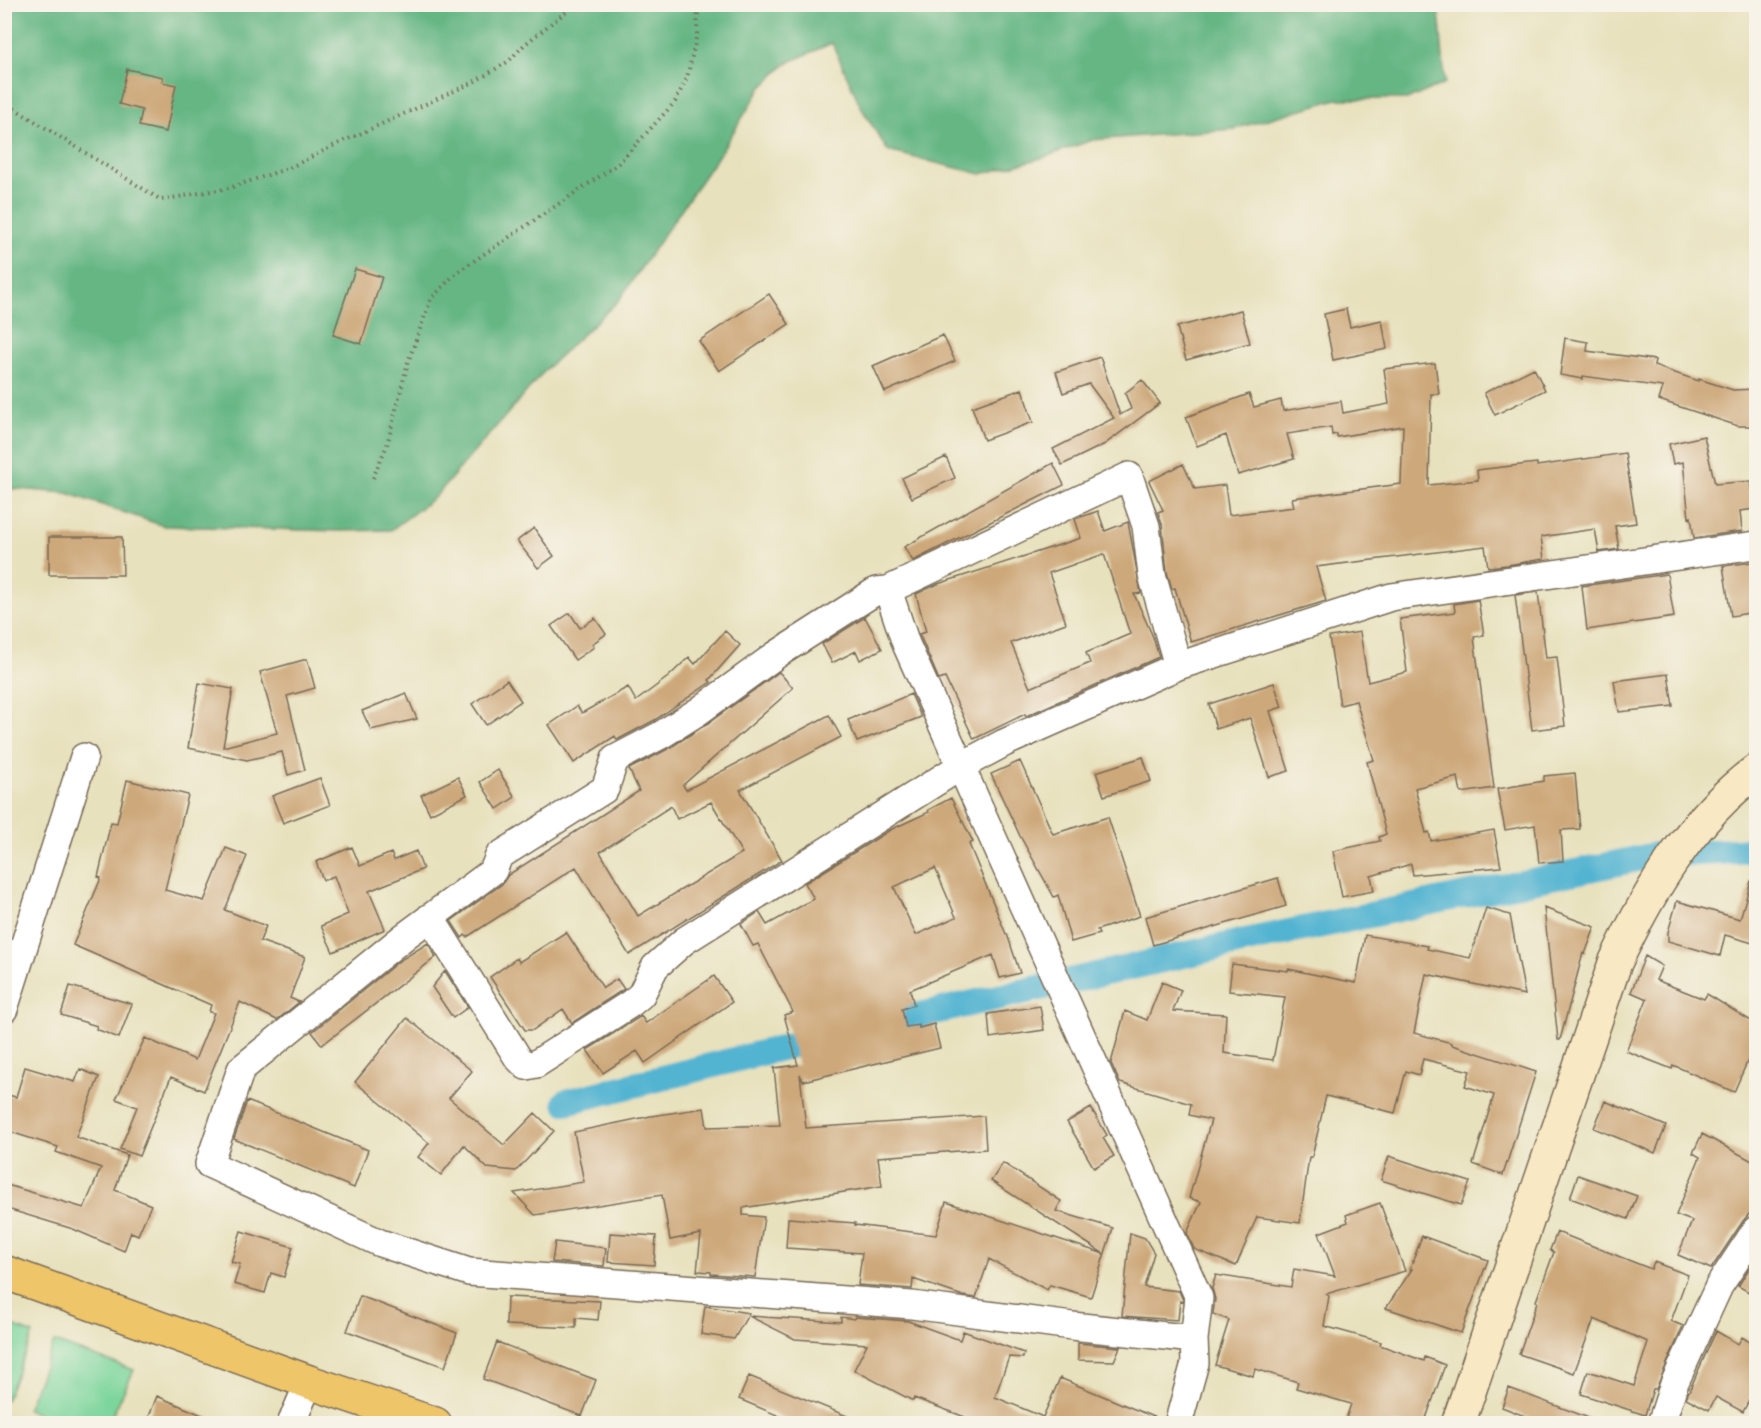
<svg xmlns="http://www.w3.org/2000/svg" width="1761" height="1428" viewBox="0 0 1761 1428" font-family="'Sorts Mill Goudy',serif">
<rect width="100%" height="100%" fill="#f7f3e8"/>
<filter id="ink" filterUnits="userSpaceOnUse"><feTurbulence type="fractalNoise" baseFrequency=".0167" numOctaves="2"/><feDisplacementMap in="SourceGraphic" scale="12" xChannelSelector="R" yChannelSelector="G"/><feConvolveMatrix kernelMatrix="1 2 1 2 8 2 1 2 1" color-interpolation-filters="sRGB"/></filter>
<filter id="wash" filterUnits="userSpaceOnUse"><feTurbulence type="fractalNoise" baseFrequency=".008" numOctaves="4" result="noise"/><feDisplacementMap in="SourceGraphic" scale="24" xChannelSelector="R" yChannelSelector="G"/><feGaussianBlur stdDeviation="1.35" result="paint"/><feColorMatrix in="noise" values="0 0 0 0 0 0 0 0 0 0 0 0 0 0 0 0 0 1.4 0 .05"/><feComposite in="paint" operator="in"/></filter>
<g filter="url(#wash)">
<rect width="100%" height="100%" fill="#e8e1bd"/>
<!-- green -->
<path fill="#7cd59b" stroke="#5c805c" stroke-width="1.5" d="M5 1323 33 1334 6 1400 4 1399Z
M54 1342 134 1370 109 1423H36L39 1414 27 1409Z"/>
<!-- forest -->
<path fill="#65b683" stroke="#507050" stroke-width="1.5" d="M4 5H1437L1440 21 1445 83 1409 99H1337L1234 129 1092 140 1042 158 981 174 888 151 862 109 832 43 787 63 761 88 720 153 619 300 547 368 435 497 391 530 340 531 164 526 67 493 5 488Z"/>
<g fill="none" stroke-linecap="round" stroke-linejoin="round">
<!-- canal -->
<path stroke="#52b4d1" stroke-width="26" d="M872 1026 1241 942 1656 855 1756 850
M566 1102 825 1037"/>
</g>
<g id="blocks">
<!-- building -->
<path fill="#cda87a" fill-rule="evenodd" d="M127 69 163 77 162 82 176 85 166 132 139 126 142 110 119 104Z
M355 269 382 277 361 344 333 335Z
M769 294 789 324 719 371 699 341Z
M1346 309 1350 327 1382 320 1387 349 1333 360 1324 314Z
M1241 310 1250 343 1186 360 1177 327Z
M943 335 955 361 885 392 873 366Z
M1565 338 1588 342 1587 351 1655 360 1654 366 1699 381V379L1733 390 1756 389V409H1753L1754 426H1738L1659 400 1663 387 1583 376V379L1560 375Z
M1100 357 1120 415 1131 409 1125 393 1142 380 1160 403 1105 444 1062 465 1053 449 1114 418 1089 384 1063 393 1056 372Z
M1435 363 1439 394H1431L1429 485 1478 480 1477 470 1537 463V466L1625 453 1636 523 1615 526 1619 549 1599 552 1595 529 1541 537 1544 559 1507 565 1488 567 1485 546 1316 567 1326 601 1191 642 1175 588 1172 589 1167 572 1162 524 1158 512 1163 510 1149 481 1183 464 1195 489 1225 485 1229 515 1294 507 1292 498 1401 484 1403 426 1337 437V434L1332 435 1331 427 1287 434 1294 459 1238 475 1226 435 1197 446 1186 417 1249 394 1254 407 1281 400 1283 411 1341 401 1343 413 1389 404 1384 369Z
M1534 368 1545 390 1495 415 1484 393Z
M1022 389 1033 422 984 440 972 407Z
M1704 436 1715 484 1751 481 1755 509 1740 511 1742 531 1694 538 1691 517 1689 518 1683 462 1673 464 1669 444Z
M946 457 955 478 912 498 902 478Z
M1053 463 1064 485 913 561 904 547Z
M1098 511 1105 531 1128 522 1141 593 1134 594 1153 637 1159 657 1026 716 1025 714 974 739 945 678 939 680 921 638 919 634 926 632 916 594 938 584 1081 538 1075 519ZM1104 554 1130 634 1086 653 1090 663 1030 688 1011 643 1066 623 1049 573Z
M534 528 554 556 538 568 517 541Z
M49 537H122L123 575H49Z
M1752 562 1753 569 1756 568V612L1731 616 1723 566Z
M1667 574 1674 617 1587 630 1582 586Z
M1538 592 1546 658 1557 657 1565 726 1532 730 1515 595Z
M1478 600 1484 635 1474 637 1494 788 1461 793 1458 777 1415 788 1426 833 1429 832 1431 841 1494 830 1501 867 1413 875 1411 864 1371 876 1374 891 1342 897 1333 851 1380 841 1379 837 1386 834 1367 762 1374 760 1356 701 1340 705 1329 637 1360 632 1368 682 1407 672 1400 619 1455 612 1454 604Z
M570 613 580 628 595 618 606 634 592 644 594 647 575 660 551 626Z
M865 617 882 649 860 660 856 651 832 663 822 644Z
M725 631 740 645 709 680 711 682 653 721 617 740 615 736 574 763 549 725 577 706 582 713 628 687 636 701 668 677 689 657 695 664Z
M307 659 315 688 287 696 305 770 288 775 282 752 247 760 188 748 199 683 233 689 223 747 277 733 260 672Z
M779 672 793 688 683 785 686 790 829 715 841 737 740 790 782 860 629 955 576 867 467 937 465 935 462 938 451 921 502 884 508 875 639 791 629 769 668 749 707 724ZM711 802 742 853 638 916 600 852 671 806 677 819Z
M1668 674 1673 706 1619 712 1614 681Z
M507 680 521 701 486 725 472 704Z
M1274 683 1282 707 1270 711 1289 771 1269 777 1250 718 1216 729 1209 704Z
M406 693 417 719 371 730 362 711Z
M911 694 921 717 857 742 848 720Z
M1143 757 1151 781 1104 796 1096 772Z
M1020 761 1053 834 1108 817 1140 916 1097 930 1099 934 1071 942 1058 895 1054 897 1020 836 991 774Z
M498 770 515 797 497 809 480 782Z
M1575 773 1580 829 1561 830 1563 861 1539 863 1535 825 1505 830 1497 789 1544 781V776Z
M458 777 467 795 430 814 421 795Z
M320 778 330 805 283 823 272 796Z
M127 780 188 795 165 890 204 901 226 848 247 856 225 910 266 926 260 941 305 957 290 998 299 1002 277 1020 240 1002 204 1091 171 1077 139 1156 120 1149 137 1107 116 1099 145 1038 195 1060 214 1013 209 1012 211 1005 73 945 101 878 98 877 111 822 117 823Z
M951 798 973 842 969 844 1006 934H1007L1020 973 1000 978 993 955 910 990 914 1005 902 1009 906 1027 919 1025V1028L934 1024 940 1048 803 1081 800 1074 806 1128 984 1116 986 1149 878 1157 882 1186 743 1208V1215L764 1217 755 1277 711 1274V1272L697 1271 701 1234 670 1240 662 1195 535 1215 514 1193 584 1182 574 1132 651 1116 704 1108 707 1127 780 1125 774 1068 798 1065 784 1015 793 1012 758 944 753 946 741 924 759 912 767 925 814 899 805 883 890 830 929 812 928 810ZM935 868 956 917 916 935 894 887Z
M352 847 360 866 391 853 394 860 416 851 423 869 369 891 385 929 333 952 321 926 348 914 334 876 323 880 316 862Z
M1278 878 1286 906 1153 945 1145 917Z
M1751 881 1756 882V944L1725 935 1720 956 1668 941V932L1677 901 1740 919Z
M1486 908 1510 915 1525 995 1426 974 1414 1033 1452 1043V1045L1536 1072 1503 1175 1473 1164 1494 1095 1465 1086 1470 1071 1423 1059 1419 1075 1406 1071 1395 1113 1326 1096 1312 1157H1309L1300 1223 1257 1217 1236 1266 1194 1249 1187 1233 1201 1202 1189 1198 1211 1120 1189 1115 1191 1104 1120 1083 1111 1063 1125 1011 1147 1020 1162 982 1181 990 1173 1011 1226 1014 1224 1053 1273 1060 1285 997 1229 991 1232 964 1288 971V969L1356 983 1365 935 1428 946 1427 949 1470 958Z
M1544 908 1595 927 1585 954 1583 953 1560 1040H1558Z
M566 932 603 988 617 979 624 989 572 1023 563 1009 533 1030H525L490 977 517 958 519 962Z
M428 943 436 957 322 1045 312 1032 399 961Z
M1645 956 1662 966 1656 980 1704 999 1707 994 1756 1024V1056L1751 1053 1734 1092 1673 1065 1672 1069 1626 1051 1647 999 1631 992Z
M445 971 468 1007 453 1018 432 987Z
M714 976 732 1002 645 1063 637 1051 603 1073 587 1050 641 1016 646 1023Z
M70 986 132 1004 119 1038 96 1029 97 1026 61 1015Z
M1040 1006 1044 1030 990 1038 988 1014Z
M407 1018 472 1071 449 1098 504 1145 535 1113 554 1131 516 1171 487 1168 464 1145 441 1175 418 1157 429 1143 355 1082Z
M25 1067 75 1082 80 1069 99 1077 76 1137 127 1155 115 1190 151 1205 138 1235 131 1232 124 1251 73 1229 4 1208V1184L84 1208 101 1168 56 1152 58 1147 4 1130V1094L16 1097Z
M247 1101 368 1150 354 1188 234 1139Z
M1605 1101 1666 1126 1655 1153 1594 1128Z
M1091 1108 1107 1135 1103 1138 1114 1156 1094 1168 1067 1122Z
M1702 1134 1756 1163V1214H1749L1743 1221 1711 1269 1678 1255 1692 1221 1676 1215 1700 1157 1693 1153Z
M1389 1156 1470 1182 1461 1205 1381 1180Z
M1003 1163 1061 1201 1056 1211 1113 1228 1091 1297 1050 1285 1047 1290 989 1259 976 1298 963 1296 913 1279 912 1289 858 1285 862 1253 786 1248 788 1218 855 1223V1225L936 1235 946 1202 1104 1254 991 1181Z
M1578 1175 1637 1196 1628 1219 1570 1198Z
M1380 1203 1405 1271 1326 1294 1329 1296 1324 1326 1381 1342 1380 1345 1424 1361 1425 1357 1445 1365 1424 1424H1344L1351 1404 1296 1388 1298 1382 1255 1369 1253 1376 1215 1365 1229 1320 1213 1314 1215 1299 1212 1288 1216 1275 1291 1287 1294 1269 1335 1276 1319 1233 1348 1222 1346 1215Z
M241 1231 293 1247 284 1277 271 1273 265 1293 234 1284 240 1264 231 1262Z
M1557 1232 1651 1269 1654 1262 1688 1275 1671 1321 1683 1326 1656 1389H1653L1645 1415 1581 1394 1588 1371 1634 1386 1648 1342 1594 1319 1574 1373 1519 1354 1537 1302 1536 1301 1554 1252 1550 1250Z
M610 1233 656 1236 654 1265 608 1262Z
M1130 1233 1145 1238 1154 1253 1144 1287 1179 1291 1183 1300V1302L1180 1301 1178 1320 1122 1316Z
M1422 1236 1488 1260 1461 1333 1386 1308 1412 1269H1410Z
M555 1242 606 1248 604 1266 552 1262Z
M1756 1258V1296L1738 1286Z
M360 1296 457 1333 445 1367 347 1331Z
M507 1297 600 1301 598 1320 576 1318V1328L506 1325Z
M705 1306 749 1313 734 1339 701 1334Z
M749 1316 841 1322V1317L854 1319 855 1317 908 1321 960 1340 963 1331 1024 1353 1023 1358 1009 1357 995 1397 1043 1417 1060 1378 1163 1421V1424H962L965 1417 914 1398 913 1401 854 1370 867 1344 795 1339Z
M1716 1331 1738 1344 1742 1337 1756 1346V1386L1743 1412 1716 1397 1709 1410 1686 1398Z
M497 1342 596 1380 582 1416 483 1379Z
M1078 1343 1120 1347 1114 1361 1078 1360Z
M749 1376 864 1423V1424H798L739 1399Z
M1509 1388 1597 1421V1424H1545L1502 1407Z
M157 1396 221 1423V1424H146Z"/>
</g>
</g>
<g filter="url(#ink)">
<use href="#blocks" fill-opacity="0" stroke="#786a56" stroke-width="1.5"/>
<g fill="none" stroke-linecap="round" stroke-linejoin="round">
<!-- street casing -->
<g stroke="#786a56" stroke-width="30">
<path id="street" d="M888 590 906 644 1199 1298 1194 1339 1195 1363 1178 1424
M1178 666 1152 575 1146 526 1129 476 888 590 876 591 776 655 699 711 661 735 615 759 605 789 499 856 493 871 405 936 241 1069 209 1164 380 1243 469 1272 912 1305 1072 1326 1194 1339
M430 917 518 1058 526 1066 536 1064 630 1004 641 995 655 967 684 941 961 766 1004 743 1178 666 1391 597 1756 545
M4 1009 84 757
M291 1424 309 1382
M1661 1424 1674 1384 1719 1286 1756 1230"/>
</g>
<!-- secondary casing -->
<g stroke="#786a56" stroke-width="36">
<path id="secondary" d="M1458 1424 1615 963C1648 892 1692 818 1756 771"/>
</g>
<!-- primary casing -->
<g stroke="#786a56" stroke-width="36">
<path id="primary" d="M4 1272 309 1382 435 1424"/>
</g>
<!-- path -->
<path stroke="#786a56" stroke-width="4" stroke-dasharray="1.5 4.5" stroke-linecap="butt" d="M4 102 161 200 229 188 289 168 333 146 472 83 509 61 524 45 576 4
M373 478 387 445 408 362 431 299 456 273 618 164 675 102 687 78 697 34 698 4"/>
<!-- street -->
<use href="#street" stroke="#fff" stroke-width="27"/>
<!-- secondary -->
<use href="#secondary" stroke="#f8e8c3" stroke-width="33"/>
<!-- primary -->
<use href="#primary" stroke="#eec569" stroke-width="33"/>
</g>
</g>
<!-- margin -->
<rect width="1761" height="1428" fill="none" stroke="#f7f3e8" stroke-width="24"/>
</svg>
